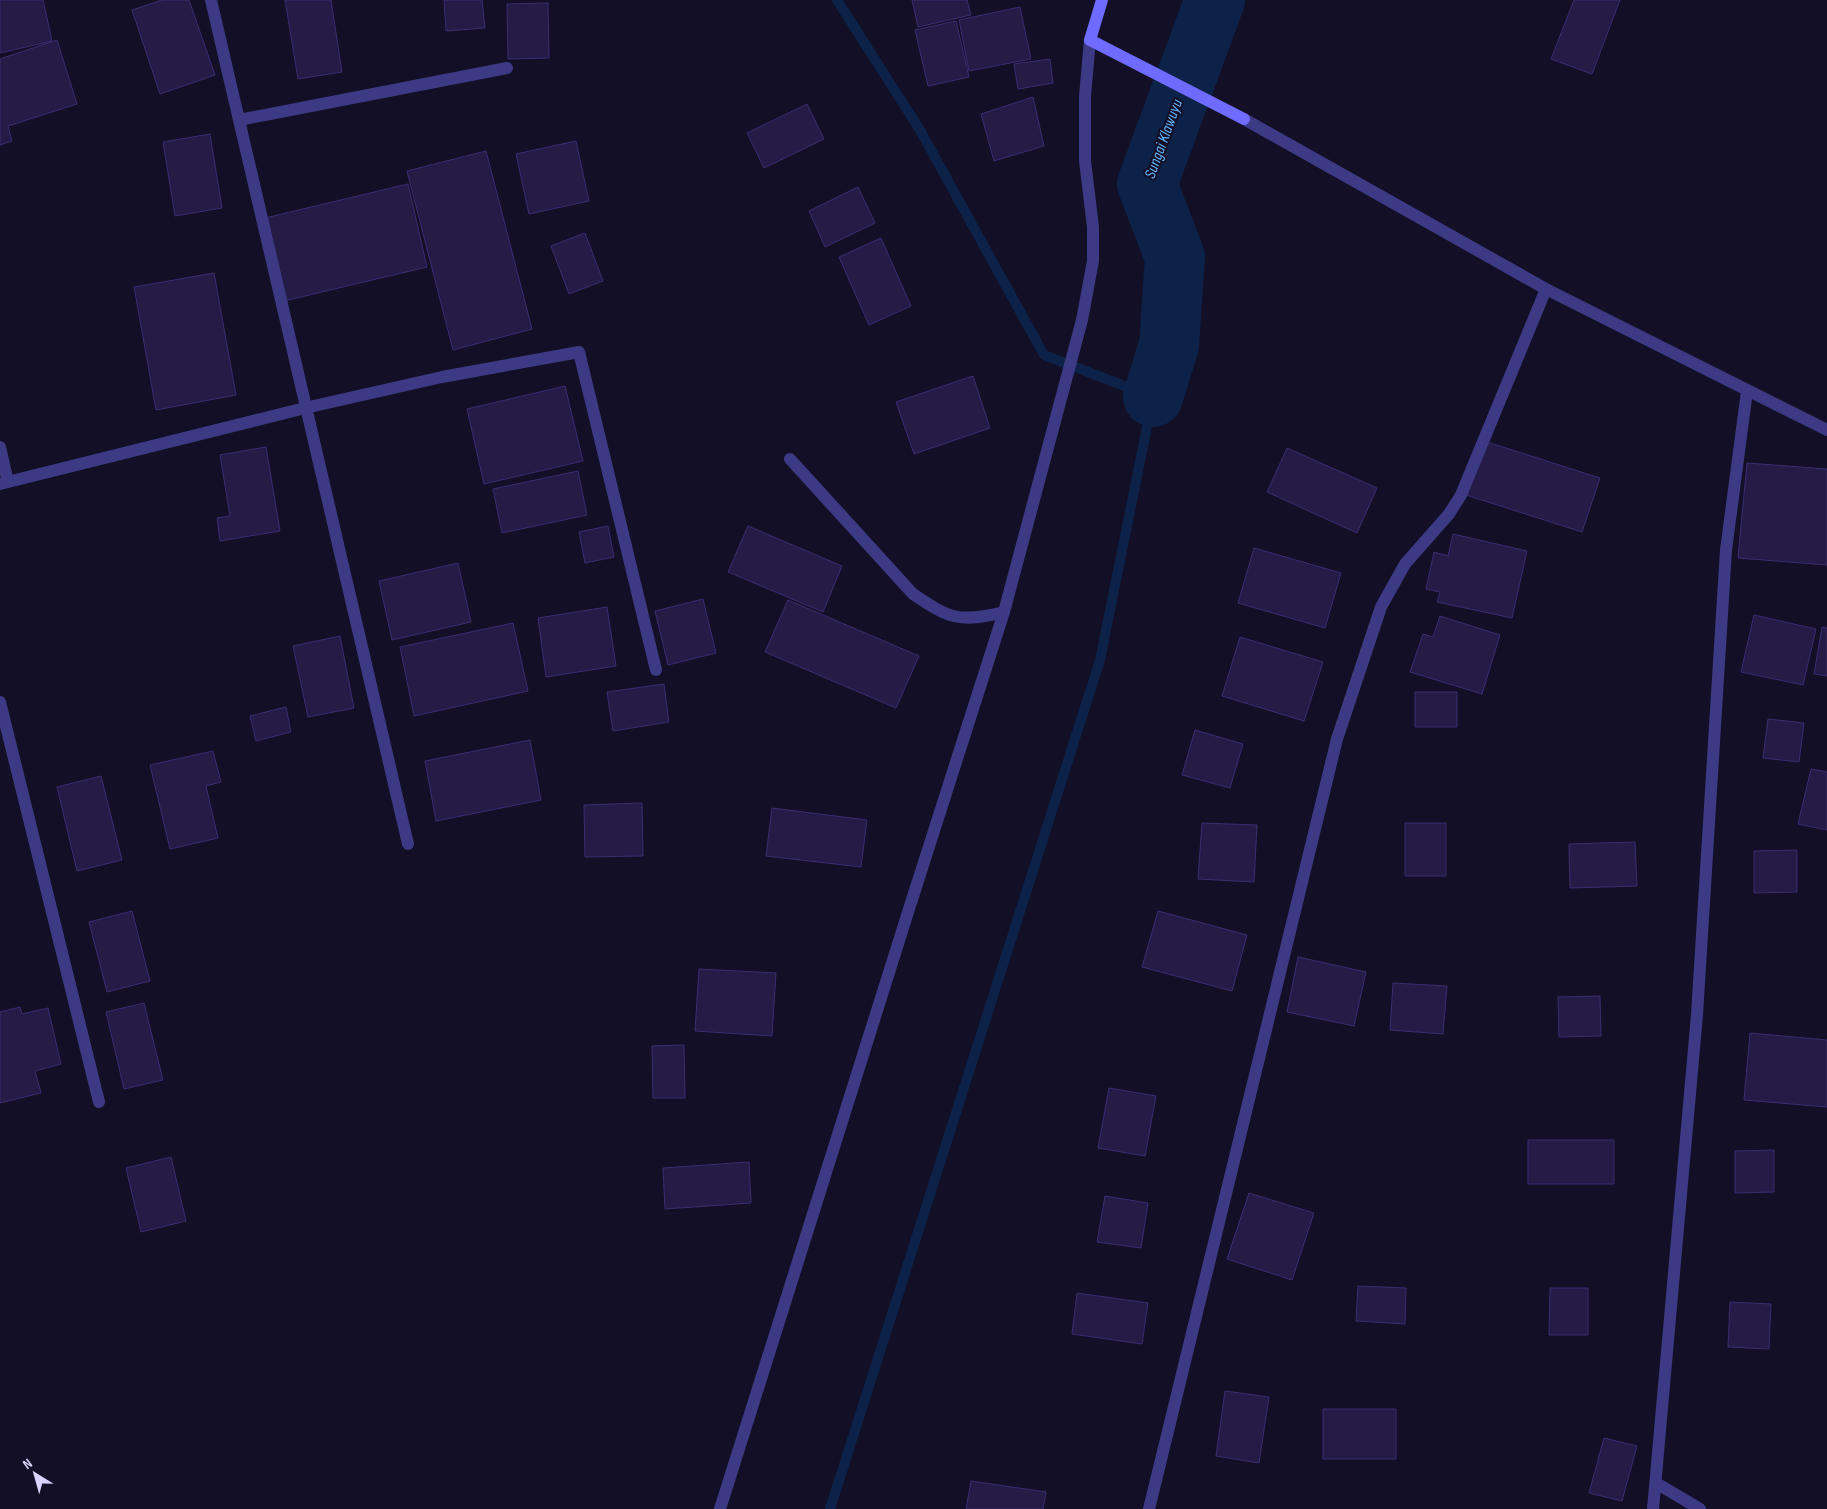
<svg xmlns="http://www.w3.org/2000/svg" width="1827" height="1509" viewBox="0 0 1827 1509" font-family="'Sofia Sans Condensed',sans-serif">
<rect width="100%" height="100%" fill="#130f26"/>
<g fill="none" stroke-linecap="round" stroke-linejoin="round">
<!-- stream -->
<path stroke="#0c2248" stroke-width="10" d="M830 1509 1100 660 1153 397 1044 355 920 130 837 0"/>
<!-- river -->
<path stroke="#0c2248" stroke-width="60" d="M1153 397 1169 345 1175 257 1147 184 1215 0"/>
</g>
<!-- building -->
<path fill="#241b47" stroke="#3b2d73" d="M0 0H43L52 41 0 53Z
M162 0H189L215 75 160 94 132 10Z
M285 0H331L342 72 298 79Z
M444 0H482L485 28 446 31Z
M912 0H967L971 15 918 27Z
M1574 0H1620L1592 74 1551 59Z
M548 3 549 58 508 59 507 4Z
M1020 7 1031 59 969 71 959 20Z
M956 21 969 77 928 86 915 30Z
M57 40 77 104 8 126 12 141 0 145V59Z
M1050 59 1053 83 1018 89 1014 64Z
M1033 97 1044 146 994 161 981 114Z
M807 104 824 139 764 168 747 133Z
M210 134 222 208 175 216 163 142Z
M576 141 589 201 529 214 516 154Z
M486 151 532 329 453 350 407 171Z
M408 184 427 267 284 301 265 218Z
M858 187 875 223 825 247 809 211Z
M585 233 603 281 569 294 551 246Z
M881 238 911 306 869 325 839 257Z
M214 273 236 395 156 410 134 287Z
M973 376 990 428 914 454 896 402Z
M565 386 583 461 484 484 467 409Z
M1484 441 1600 478 1582 532 1466 495Z
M266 447 280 531 220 541 217 518 230 516 220 455Z
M1287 448 1377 488 1357 533 1267 492Z
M1747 463 1827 469V565L1738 558Z
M578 471 587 515 502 533 493 489Z
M608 526 614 557 585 563 579 532Z
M748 526 842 566 823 612 728 572Z
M1453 534 1527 551 1512 618 1437 602 1440 592 1426 589 1434 552 1448 556Z
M1254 548 1341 573 1325 628 1238 603Z
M458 563 471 622 392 640 379 581Z
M703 599 716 653 668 665 655 611Z
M788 600 919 656 896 708 765 652Z
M607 607 616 666 546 677 538 618Z
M1754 615 1816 629 1803 685 1741 672Z
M1440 616 1500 635 1482 694 1410 672 1423 634 1433 637Z
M513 623 528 691 414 716 400 647Z
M1822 627 1827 628V676L1814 674Z
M340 636 354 708 308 717 293 646Z
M1240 637 1323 662 1304 721 1222 696Z
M664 684 669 722 613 731 607 692Z
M1415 692H1457V727H1415Z
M286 707 291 732 256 741 250 716Z
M1768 719 1804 723 1799 762 1763 758Z
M1195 730 1243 744 1230 788 1182 775Z
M530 740 541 800 436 821 425 761Z
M213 751 221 782 206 786 218 838 170 849 150 765Z
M1811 769 1827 772V830L1798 824Z
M101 776 122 860 77 871 57 787Z
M642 803 643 856 585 857 584 805Z
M772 808 867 820 861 867 766 856Z
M1202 823 1257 825 1254 882 1198 879Z
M1405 823H1446V876H1405Z
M1635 842 1637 886 1570 888 1569 844Z
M1797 850V892L1754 893V851Z
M132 911 150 981 107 992 89 922Z
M1158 911 1247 935 1232 991 1142 967Z
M1298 957 1366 972 1354 1026 1287 1012Z
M699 969 776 973 772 1036 695 1031Z
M1393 983 1447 986 1443 1034 1390 1030Z
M1600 996 1601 1036 1559 1037 1558 997Z
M144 1003 163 1080 124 1089 106 1012Z
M20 1007 22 1014 48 1008 61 1064 35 1071 41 1093 0 1103V1012Z
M1750 1033 1827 1040V1107L1744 1100Z
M684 1045 685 1098H653L652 1046Z
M1109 1088 1156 1096 1145 1156 1098 1148Z
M1528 1140H1614V1184H1528Z
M1774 1150V1192L1735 1193V1151Z
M171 1157 186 1221 141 1232 126 1168Z
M749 1162 751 1203 665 1209 663 1168Z
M1249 1193 1314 1213 1292 1280 1227 1259Z
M1105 1196 1148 1203 1141 1248 1097 1242Z
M1358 1286 1406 1288 1405 1324 1356 1321Z
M1550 1288H1588V1335H1549Z
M1077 1293 1148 1303 1142 1344 1072 1334Z
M1730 1302 1771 1304 1769 1349 1728 1347Z
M1225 1391 1269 1397 1259 1463 1216 1456Z
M1323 1409H1396V1459H1323Z
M1604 1438 1637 1446 1622 1501 1589 1493Z
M971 1481 1046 1492 1043 1509H966Z"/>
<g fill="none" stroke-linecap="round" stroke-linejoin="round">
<!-- street -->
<path stroke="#3d3a85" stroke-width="12" d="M211 0 408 844
M1244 119 1546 289 1827 430
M239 120 507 68
M0 447 8 482
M790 459 913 594C950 619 960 623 1004 612
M0 484 305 408 442 377 579 352 656 670
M0 702 99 1102
M1656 1483 1700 1509
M720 1509 909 909 1004 612 1082 320 1093 261V227L1085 161V96L1090 40
M1149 1509 1337 739 1381 607 1405 564 1449 514 1461 495 1546 289
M1653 1509 1697 1015 1726 550 1747 391"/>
<!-- secondary -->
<path stroke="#6f6bff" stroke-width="12" d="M1102 0 1090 40 1244 119"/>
</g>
<g text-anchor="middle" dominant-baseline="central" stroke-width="4" stroke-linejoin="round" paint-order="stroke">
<!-- water labels -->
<g font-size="16" font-style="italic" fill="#62b6ff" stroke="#130f26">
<text transform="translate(1164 139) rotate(-70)">Sungai Klawuyu</text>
</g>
</g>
<!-- north arrow -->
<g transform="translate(35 1474) rotate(323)" stroke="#130f26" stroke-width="4" paint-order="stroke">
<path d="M0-4L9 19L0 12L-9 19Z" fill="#d9d4ff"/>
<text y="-8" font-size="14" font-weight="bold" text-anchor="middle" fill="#d9d4ff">N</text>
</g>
</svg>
